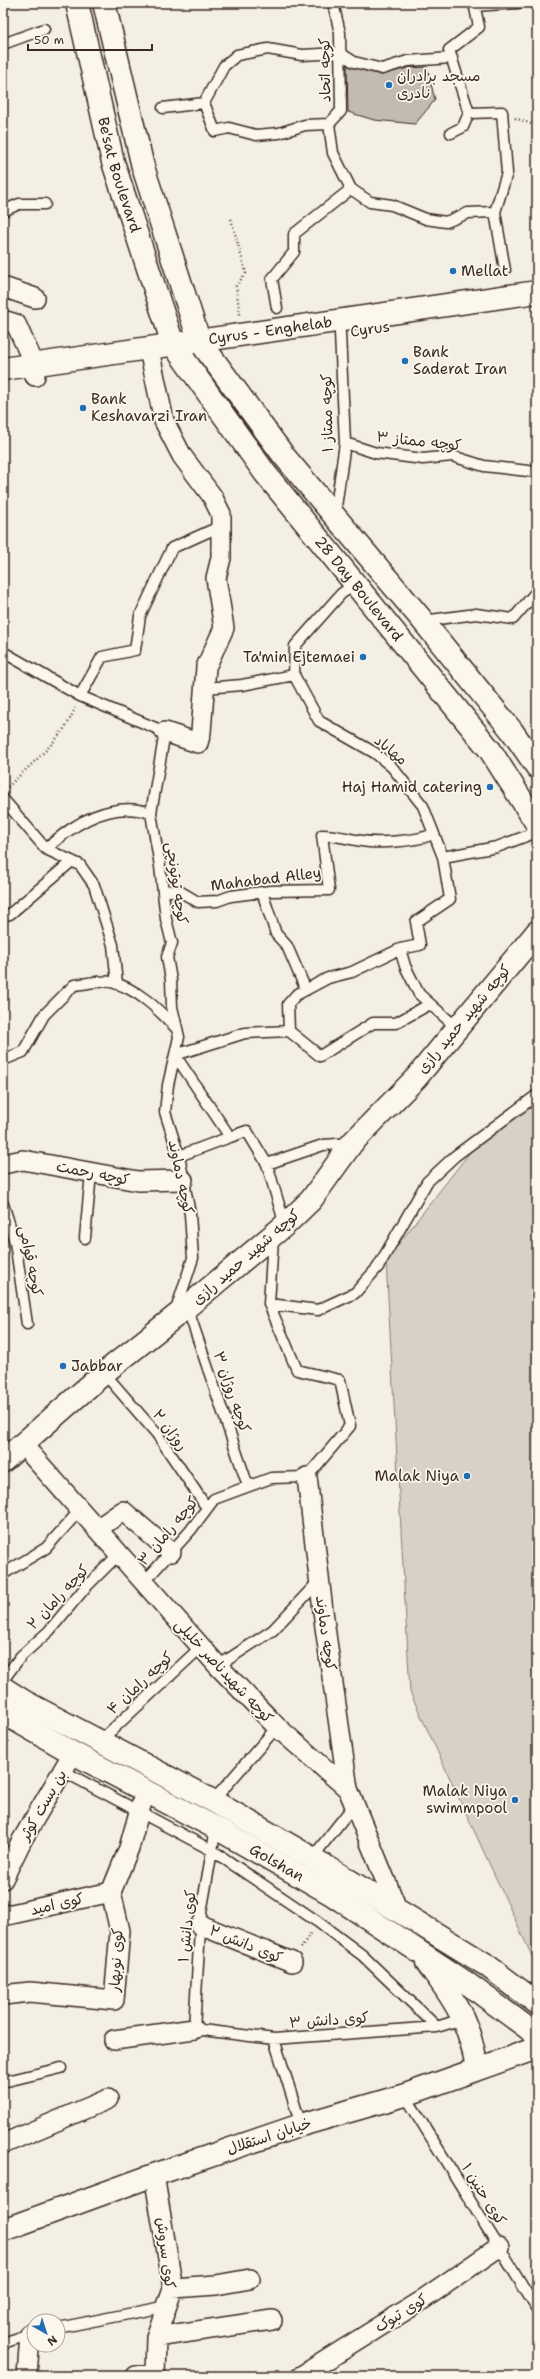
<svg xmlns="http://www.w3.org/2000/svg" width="540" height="2379" viewBox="0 0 540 2379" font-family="'Shantell Sans','Playpen Sans Arabic',sans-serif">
<rect width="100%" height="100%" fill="#f3efe4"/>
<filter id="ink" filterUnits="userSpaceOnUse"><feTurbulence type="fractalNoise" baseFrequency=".025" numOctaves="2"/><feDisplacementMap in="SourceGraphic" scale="8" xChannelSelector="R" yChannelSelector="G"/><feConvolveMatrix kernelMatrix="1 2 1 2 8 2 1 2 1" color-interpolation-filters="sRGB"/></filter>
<g filter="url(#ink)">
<!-- pitch -->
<path fill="#d8d1c6" stroke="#8a7e72" d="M537 1104V1967L410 1692 386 1260 481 1138Z"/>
<!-- building -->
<path fill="#c3bbb0" stroke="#3b2a1e" d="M349 66 381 75 407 68 427 67 435 100 415 124 374 120 348 112 347 68Z"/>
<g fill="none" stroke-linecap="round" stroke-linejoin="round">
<!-- lane casing -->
<g stroke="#3b2a1e" stroke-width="13">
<path id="lane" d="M474 3 479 27 449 50 469 113 502 112 507 173 495 212 505 270
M474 6 518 3
M3 44 44 29
M204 103 224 66 237 55 268 49 302 55 340 53 354 62 382 69 408 61 452 58
M204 103 215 131 229 128 256 135 279 133 305 125 329 124
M163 108 204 103
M451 133 463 127 469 113
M351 189 370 202 392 205 426 219 446 222 468 213 495 212
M3 211 19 204H45
M277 308 272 279 294 252V234L351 189 333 153 329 124 341 111 340 33 333 3
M345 443 376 453 423 459 452 456 484 466 537 472
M335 514 345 443 340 333
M356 583 341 594 295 646 294 675 319 721 375 753 392 767 423 806 443 857 450 899 416 922 420 945 400 949
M423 621 476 614 513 619 537 591
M3 652 80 696 165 732 151 813 160 866 166 919 172 943 167 957 171 980 172 1007 179 1037 168 1085 165 1112 179 1156 190 1214 193 1258 176 1310
M205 688 242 685 294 675
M80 696 102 657 135 650 140 616 172 548 221 526
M3 799 46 849 80 865 94 885 113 945 117 984
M46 849C74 823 112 800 151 813
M443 857 497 847 537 832
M163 890 181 892 198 902 217 901 231 896 270 891 329 890 322 835C337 835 347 839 362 841 378 844 419 841 433 834
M262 892 276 934 287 946 306 990
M3 916 10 914 72 861
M289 1031 288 1004 296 995 328 978 352 972 400 949 405 966 419 994 457 1028
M3 1060 23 1052 44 1015 74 985C85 984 101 980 111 982 137 988 159 1010 176 1028
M351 1143 323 1145 267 1164 247 1131 230 1137 175 1055 245 1033 289 1031 320 1056 373 1023H396L430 1004
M179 1156 230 1137
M267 1164 285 1225
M3 1204 15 1242 27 1324
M85 1238 91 1173
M269 1304 318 1310 355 1293 378 1267 427 1182 455 1156 537 1095
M187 1307 248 1486
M104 1373 157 1434 207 1508
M3 1574 46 1548 80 1510
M144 1582 190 1531 214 1499 271 1478 307 1477 350 1426 340 1380 297 1370 269 1304 273 1238
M218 1666 273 1630 319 1581
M3 1680 21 1656 49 1631 84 1589 115 1558 121 1556
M99 1742 201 1647
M63 1771 213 1851 318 1922 362 1955 437 2027
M213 1801 277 1727
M216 1828 201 1913 194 2029 274 2039 437 2027 465 2018
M312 1858 354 1805
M274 2039 301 2125
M3 2082 61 2068
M405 2095 537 2309
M58 2328 168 2306
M3 2343 34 2333"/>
</g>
<!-- street casing -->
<g stroke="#3b2a1e" stroke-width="22">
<path id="street" d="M3 287 35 298
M3 320 16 324 34 364 35 376
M151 359 164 421 182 456 212 496 221 514V558L216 578 224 628 206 667 201 732 198 743 165 732
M3 1164 23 1160 138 1181 183 1180
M22 1444 218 1666 277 1727 348 1789 398 1911
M307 1477 325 1627 348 1789
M97 1529 123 1511 171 1552
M3 1879 22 1840 73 1753
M3 1916 111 1892
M200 1925 292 1962
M3 1995 30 1992 114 2000 120 1931 111 1892 129 1848 145 1791
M114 2040 194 2029
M3 2144 108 2099
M154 2175 173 2288 156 2337 155 2376
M173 2288 216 2285 250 2279
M156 2337 272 2320
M27 2376 30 2334
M136 2376 155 2374
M301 2376 422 2300 499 2247"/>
</g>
<!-- secondary casing -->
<g stroke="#3b2a1e" stroke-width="25">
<g id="secondary">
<path id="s1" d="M77 3 113 162 173 344 265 473 490 750 537 824"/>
<path d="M104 3 143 167 199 340 284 456 423 621 512 731 537 767"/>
<path id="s2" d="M3 369 537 292"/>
<path d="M3 1461 104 1373 187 1307 285 1225 311 1200 352 1143 416 1078 537 932"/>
<path d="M3 2230 154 2175 301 2125 405 2095 537 2048"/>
</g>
</g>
<!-- primary casing -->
<g stroke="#3b2a1e" stroke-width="25">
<g id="primary">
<path d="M3 1688 25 1702 213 1801 312 1858 485 1964 537 2003"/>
<path id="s3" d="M3 1713 73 1753 216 1828 333 1895 468 1984 537 2035"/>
<path d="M427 1963C455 2000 469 2021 477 2068"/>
</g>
</g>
<!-- path -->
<path stroke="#3b2a1e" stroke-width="2.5" stroke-dasharray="1 3" stroke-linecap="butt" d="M515 118 537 126
M231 219 246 273 236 286 240 316
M8 787C31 763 63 740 75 708
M301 1948 311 1932"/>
<!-- lane -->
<use href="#lane" stroke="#fbf7ec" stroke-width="10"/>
<!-- street -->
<use href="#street" stroke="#fbf7ec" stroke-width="19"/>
<!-- secondary -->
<use href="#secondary" stroke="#fbf7ec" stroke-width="22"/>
<!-- primary -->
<use href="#primary" stroke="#fbf7ec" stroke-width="22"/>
</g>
</g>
<!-- markers -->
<g fill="#1f6fb2" stroke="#fbf7ec" stroke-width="1.5">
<circle cx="389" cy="85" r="4"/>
<circle cx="453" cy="271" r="4"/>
<circle cx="405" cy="361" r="4"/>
<circle cx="83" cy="408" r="4"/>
<circle cx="363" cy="657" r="4"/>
<circle cx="490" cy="787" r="4"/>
<circle cx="63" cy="1366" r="4"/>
<circle cx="467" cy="1476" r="4"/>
<circle cx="515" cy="1800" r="4"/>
</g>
<g text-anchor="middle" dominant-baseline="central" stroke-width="3.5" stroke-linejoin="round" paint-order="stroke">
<!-- street labels -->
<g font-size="15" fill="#3b2a1e" stroke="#fbf7ec">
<text transform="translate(325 70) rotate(-91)">کوچه اتحاد</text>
<text stroke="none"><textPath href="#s1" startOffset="177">Be'sat Boulevard</textPath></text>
<text transform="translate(370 329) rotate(-8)">Cyrus</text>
<text stroke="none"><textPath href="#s2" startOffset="270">Cyrus - Enghelab</textPath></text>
<text transform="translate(327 413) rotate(-91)">کوچه ممتاز ۱</text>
<text transform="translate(419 441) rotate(6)">کوچه ممتاز ۳</text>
<text stroke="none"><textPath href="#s1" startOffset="662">28 Day Boulevard</textPath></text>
<text transform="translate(391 750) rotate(39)">مهاباد</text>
<text transform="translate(266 879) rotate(-7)">Mahabad Alley</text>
<text transform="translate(177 883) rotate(82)">کوچه توتونچی</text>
<text transform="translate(464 1019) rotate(-50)">کوچه شهید حمید رازی</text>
<text transform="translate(93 1173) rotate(11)">کوچه رحمت</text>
<text transform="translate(181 1177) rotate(78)">کوچه دماوند</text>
<text transform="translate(246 1257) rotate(-41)">کوچه شهید حمید رازی</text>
<text transform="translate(31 1261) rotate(79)">کوچه قوامی</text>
<text transform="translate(232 1392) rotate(71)">کوچه روژان ۳</text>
<text transform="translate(170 1430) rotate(53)">روژان ۲</text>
<text transform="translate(168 1531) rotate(-50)">کوچه رامان ۳</text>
<text transform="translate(58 1597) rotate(-47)">کوچه رامان ۲</text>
<text transform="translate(326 1633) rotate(82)">کوچه دماوند</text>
<text transform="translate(224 1671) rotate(47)">کوچه شهیدناصر خلیلی</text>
<text transform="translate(140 1683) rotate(-43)">کوچه رامان ۴</text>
<text transform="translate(43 1805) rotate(-60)">بن بست کوثر</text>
<text stroke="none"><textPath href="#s3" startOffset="312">Golshan</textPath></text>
<text transform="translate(57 1904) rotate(-13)">کوی امید</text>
<text transform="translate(187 1926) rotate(-84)">کوی دانش ۱</text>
<text transform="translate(246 1944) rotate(22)">کوی دانش ۲</text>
<text transform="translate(116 1960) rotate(-87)">کوی نوبهار</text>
<text transform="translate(329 2020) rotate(-4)">کوی دانش ۳</text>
<text transform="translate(269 2136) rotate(-18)">خیابان استقلال</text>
<text transform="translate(484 2194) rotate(58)">کوی حنین ۱</text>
<text transform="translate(166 2253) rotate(83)">کوی سروش</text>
<text transform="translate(401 2313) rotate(-32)">کوی تبوک</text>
</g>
<!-- poi labels -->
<g font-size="15" fill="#3b2a1e" stroke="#fbf7ec" text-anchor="start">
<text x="397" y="76">مسجد برادران<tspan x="397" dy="17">نادری</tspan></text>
<text x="461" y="271">Mellat</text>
<text x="413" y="352">Bank<tspan x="413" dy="17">Saderat Iran</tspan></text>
<text x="91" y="399">Bank<tspan x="91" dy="17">Keshavarzi Iran</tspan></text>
<text x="355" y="657" text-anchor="end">Ta'min Ejtemaei</text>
<text x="482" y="787" text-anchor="end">Haj Hamid catering</text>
<text x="71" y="1366">Jabbar</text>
<text x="459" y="1476" text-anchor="end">Malak Niya</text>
<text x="507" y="1791" text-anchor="end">Malak Niya<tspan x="507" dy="17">swimmpool</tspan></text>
</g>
</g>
<!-- margin -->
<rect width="540" height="2379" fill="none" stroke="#fbf7ec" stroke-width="16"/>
<rect x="8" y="8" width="524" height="2363" fill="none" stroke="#3b2a1e" stroke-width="1.5" filter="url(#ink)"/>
<!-- north arrow -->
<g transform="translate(46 2333) rotate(141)"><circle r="19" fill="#fbf7ec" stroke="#aea59a"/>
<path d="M0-3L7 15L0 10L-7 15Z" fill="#1f6fb2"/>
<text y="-6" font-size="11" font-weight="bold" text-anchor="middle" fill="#3b2a1e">N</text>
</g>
<!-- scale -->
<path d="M28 44v6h124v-6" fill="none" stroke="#3b2a1e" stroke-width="2"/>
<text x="34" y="44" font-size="12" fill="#3b2a1e" stroke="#fbf7ec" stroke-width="3" paint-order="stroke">50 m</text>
</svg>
